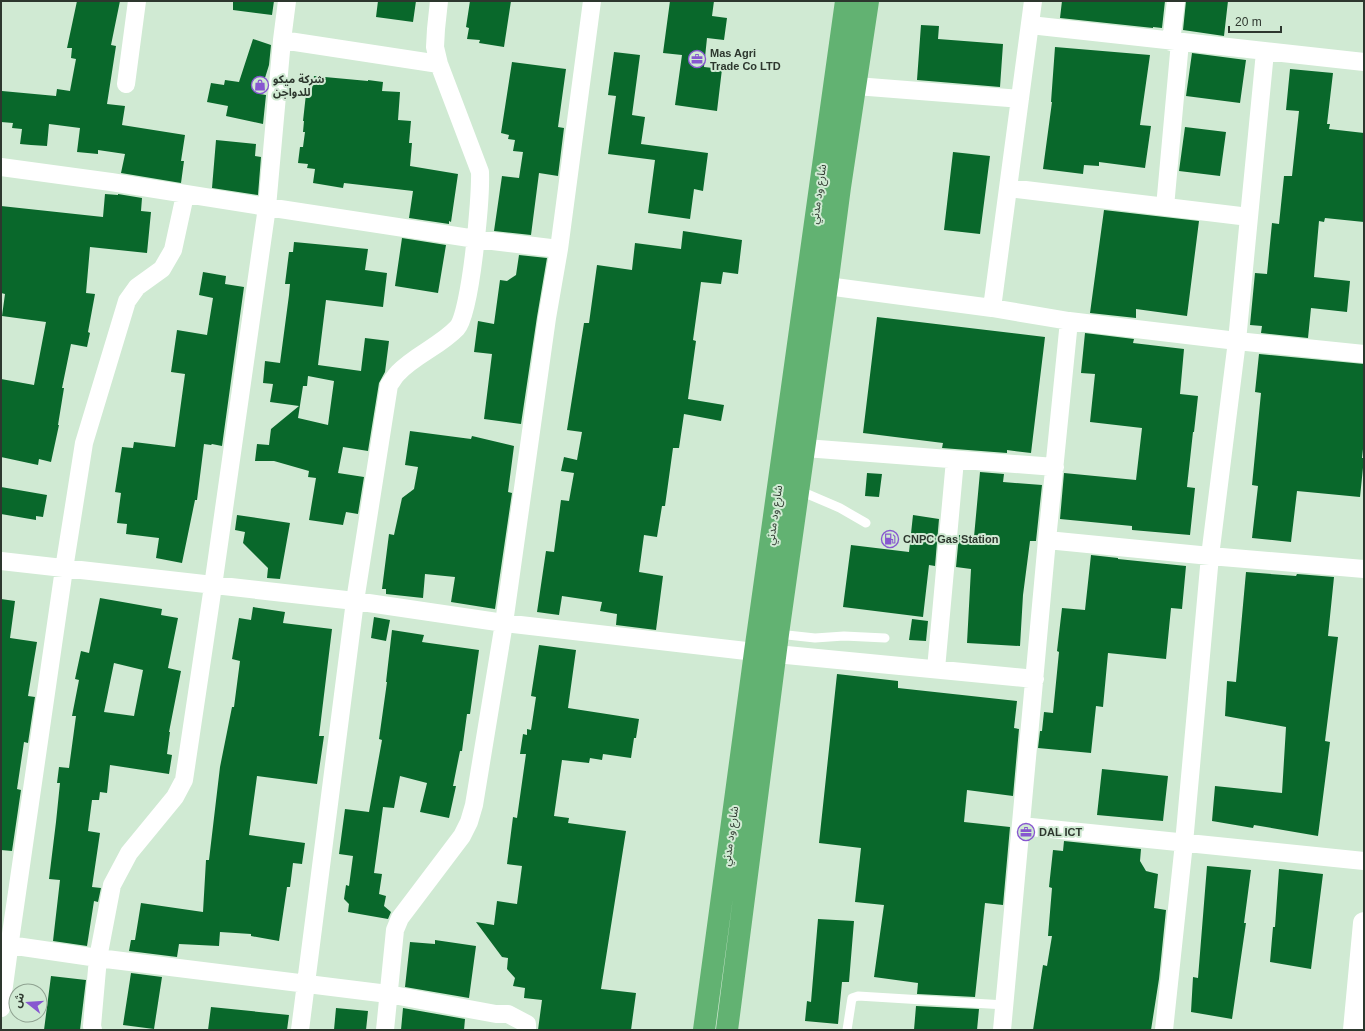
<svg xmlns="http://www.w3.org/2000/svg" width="1365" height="1031" viewBox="0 0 1365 1031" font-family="Arial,'Noto Sans Arabic',sans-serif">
<rect width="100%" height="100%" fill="#d0ead3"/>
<!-- building -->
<path fill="#09682b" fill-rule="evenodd" d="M77 1H120L111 45 116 46 107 104 125 106 122 125 185 135 181 161H184L181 183 121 173 125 154 98 150V154L77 152 80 128 49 124 47 146 31 145 20 144 22 129 12 128 13 123 1 122 2 91 56 96 57 89 70 91 76 59 71 58 72 48H67Z
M233 1H274L272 15 233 10Z
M378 1H416L413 22 376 17Z
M470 1H511L504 47 479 43 480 40 467 39 469 28 466 27Z
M670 1H714L712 16 727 18 724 40 707 38 704 67 722 69 717 111 675 105 682 55 663 53Z
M1062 1H1165L1162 28 1153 27V28L1060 18Z
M1186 1H1228L1224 36 1183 30Z
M921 25 939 26 938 39 1003 44 1000 87 917 80Z
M253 39 271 45 269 65 260 94 266 95 263 124 226 116 228 106 207 102 211 83 224 85 225 80 239 82Z
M1055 47 1150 55 1140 125 1151 126 1145 168 1099 162V166L1084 165 1083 174 1043 169 1052 102H1051Z
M614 52 640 55 632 115 645 117 641 144 708 153 703 191 694 189 690 219 648 213 655 160 608 154 616 96 608 95Z
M1192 53 1246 60 1240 103 1186 96Z
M512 62 566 69 558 127 564 128 558 176 539 173 531 235 494 231 502 176 519 178 523 152 513 151 515 140 508 139 509 135 501 133Z
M1290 69 1333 73 1327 124H1330L1329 129 1364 133V222L1325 218 1324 222 1319 221 1314 277 1350 281 1347 312 1311 308 1308 338 1261 333 1262 326 1250 325 1255 273 1267 274 1272 223 1279 224 1284 176H1292L1299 111 1286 110Z
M314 76 368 81V80L383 82 382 91 400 92 398 120 411 121 409 143H412L410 166 458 174 451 222 449 221V224L409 218 413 191 344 183 343 188 313 183 315 169 307 168 308 164 298 163 300 147H303L305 132H303L304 121H303L306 94 311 95Z
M1185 127 1226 132 1220 176 1179 171Z
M216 140 256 144 255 156 261 157 258 195 212 188Z
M953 152 990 156 980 234 944 230Z
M105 194 118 195V194L142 198 141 211 151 212 147 253 90 247 86 293 95 294 88 332 90 333 87 347 71 344 62 388H64L58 425H59L51 462 39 459 38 465 1 457V379L34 385 46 322 2 316 5 294 1 293V206L103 217Z
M1104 210 1199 221 1187 316 1136 309V318L1090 313Z
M683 231 742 240 738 274 723 272 721 284 701 282 693 340 696 341 688 399 724 405 721 421 684 414 679 448H673L665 506H662L657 537 644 535 639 572 663 576 656 630 616 625 617 614 600 611 602 602 562 596 559 615 537 612 546 551 554 552 561 500 569 501 574 473 561 471 564 457 577 460 582 432 567 430 584 323H589L597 265 632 270 635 243 681 249Z
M402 238 446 245 438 293 395 286Z
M294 242 368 249 365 270 387 273 383 307 326 300 318 365 361 371 365 338 389 341 385 372 379 383 368 451 343 447 338 473 364 477 358 514 346 512 343 525 309 520 316 478 308 477 309 471 274 461H255L257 444 269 445 271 429 299 406 270 402 273 384 263 383 265 361 280 363 289 295 290 284H285L289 252H293ZM308 376 334 381 328 425 298 418 303 386H307Z
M519 255 547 258 537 317 521 424 484 419 492 354 474 352 478 321 494 324 500 280 507 281 516 275Z
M203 272 226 276 225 284 244 287 222 446 212 444 211 445 204 444 197 500H195L182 563 156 558 159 538 126 534 127 524 117 523 121 493 115 492 122 447 133 448 134 442 175 447 185 374 171 372 177 330 207 335 213 298 199 295Z
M877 317 1045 337 1031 453 1007 450V453L942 448 943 443 863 433Z
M1085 333 1134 339 1133 343 1184 349 1180 394 1198 396 1194 432H1193L1187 487 1195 488 1190 535 1132 530V526L1060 519 1064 473 1136 480 1142 428 1090 422 1095 374 1081 373Z
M1259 354 1364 364V440L1362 458H1364L1360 497 1297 491 1291 542 1252 538 1258 486 1252 485 1261 393 1255 392Z
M410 431 471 439 472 436 514 446 508 492 512 493 495 609 451 602 455 577 425 574 423 598 386 594V589H382L389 534 394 535 402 498 414 489 418 467 405 465Z
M980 472 1004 474 1003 482 1042 485 1036 541H1030L1023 595 1020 646 967 643 971 569 956 567 959 535 974 537Z
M867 473 882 474 879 497 865 496Z
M1 487 47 495 43 517 36 516V520L1 514Z
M237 515 290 523 280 579 267 578 268 568 243 543 245 532 235 530Z
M913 515 939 519 935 566 929 565 923 617 843 607 851 545 909 552Z
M1091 555 1118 558V559L1186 566 1182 609 1171 608 1166 659 1108 653 1103 707 1096 706 1091 753 1038 748 1040 731H1042L1044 712 1053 713 1059 652 1057 651 1062 608 1085 610Z
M1246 572 1296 576 1297 574 1334 577 1328 636 1338 637 1325 741 1330 742 1318 836 1254 825 1253 828 1212 821 1215 786 1282 793 1286 727 1225 716 1227 681 1236 682Z
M100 598 162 609 161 615 178 618 168 668 181 671 169 732H170L167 754 172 755 169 774 110 765 107 793 100 792 99 800H92L88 831 100 833 92 887 101 888 98 902 94 901 87 946 53 941 60 880 49 879 56 822 60 783H57L59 767 69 768 76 716H72L79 680 75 679 81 651 89 653ZM114 663 143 670 134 716 104 712Z
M1 599 15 601 10 638 37 642 28 696 35 697 28 743 24 742 17 789 21 790 12 851 1 850Z
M253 607 285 612 283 623 332 629 319 736H324L317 784 257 776 249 835 305 843 302 864 293 863 290 887H287L279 941 251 936V934L220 932 219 946 179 944 177 957 129 951 131 940H135L141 903 203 912 206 860H209L220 767 232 707H234L240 661 232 659 239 618 251 620Z
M374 617 390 620 386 641 371 638Z
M912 619 928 621 926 641 909 640Z
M392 630 424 635 422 642 479 650 470 714H467L462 751H460L453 786H456L449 818 420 812 427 783 400 776 394 808 383 807 374 873 382 874 379 894 386 896 384 906 391 912 388 919 348 912 349 904 344 899 346 885 349 886 353 856 339 854 345 809 369 812 382 740 379 739 387 682H386Z
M539 645 576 650 568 708 639 719 636 738H634L631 758 603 754 602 760 590 758 589 763 562 760 554 816 569 818 568 823 626 831 601 989 636 993 631 1030H538L542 1000 524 998 525 988 513 986 515 978 507 969 508 958 502 957 476 922 494 925 497 901 517 904 522 866 507 864 513 817 517 818 526 754H520L523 734 527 735V729L531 730 536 697 531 696Z
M837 674 898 681V688L1017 701 1014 728 1019 729 1013 796 967 790 964 822 1010 827 1003 905 985 903 975 997 917 994 918 983 874 977 884 905 855 902 861 848 819 843Z
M1102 769 1168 776 1163 821 1097 815Z
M1064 841 1141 849 1140 861 1146 871 1158 874 1154 908 1166 910 1159 979 1151 1030H1033L1043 965 1047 966 1052 936H1048L1052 888 1049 887 1053 850 1063 851Z
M1207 866 1251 870 1244 923H1246L1232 1019 1191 1012 1193 977 1198 978Z
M1279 869 1323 874 1311 969 1270 962 1273 927H1275Z
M818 919 854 921 849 982H842L838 1024 805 1021 807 1001 811 1002Z
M435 940 476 946 469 998 405 987 410 942 435 944Z
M131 973 162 977 154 1029 123 1025Z
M51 976 86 980 80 1030H44Z
M916 1006 979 1009 977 1030H914Z
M211 1007 289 1015 287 1030H208Z
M336 1008 368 1011 366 1030H334Z
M403 1008 465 1019 464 1030H401Z"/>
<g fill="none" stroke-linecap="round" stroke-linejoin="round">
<!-- lane -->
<path stroke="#fff" stroke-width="9" d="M798 490 840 508 866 523
M778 634 815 638 844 636 885 638
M847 1030 852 998 858 996 1005 1005"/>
<!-- street -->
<path stroke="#fff" stroke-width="18" d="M1030 25 1364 62
M282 40 439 64
M1171 42 1176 1
M126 84 137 1
M856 86 1020 99
M1 167 111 182 267 207 476 239 559 249
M1009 188 1249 217
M1165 207 1180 42
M827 286 992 308 1069 321 1237 341 1364 354
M992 308 1033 1
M805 448 1055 467
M1047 540 1210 556 1364 569
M1 561 355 601 504 623 755 652
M776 654 1035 679
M936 669 955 460
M1021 826 1364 861
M9 945 98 958 388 994 496 1014H508L527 1024V1030
M1 1008 11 934 64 569 84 443 127 301 137 287 162 269 173 250 185 195
M93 1030 92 1026 98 958 112 885 129 853 175 797 184 780 213 586 267 207 282 40 287 1
M300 1030 355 601 389 385C392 381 395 376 398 373 415 355 440 346 457 328 471 313 481 196 480 172L439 64 435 47 436 29 439 1
M385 1030 395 930 400 918 462 836 469 822 474 805 504 623 547 318 559 249 592 1
M1002 1030 1047 540 1069 321
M1164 1030 1184 843 1210 556 1237 341 1265 52"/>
<!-- secondary -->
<path stroke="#fff" stroke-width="22" d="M1354 1030 1364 923"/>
<!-- highway -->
<path stroke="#62b272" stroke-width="22" d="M704 1030 755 652 846 1
M727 1030 778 634 827 286 840 187 868 1"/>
</g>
<!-- icons -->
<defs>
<g id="office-ring" transform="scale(0.9)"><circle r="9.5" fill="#d0ead3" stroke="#8757d0" stroke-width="1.5"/><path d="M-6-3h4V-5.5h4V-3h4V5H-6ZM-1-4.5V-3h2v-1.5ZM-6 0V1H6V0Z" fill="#8757d0"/></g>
<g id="shop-ring" transform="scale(0.9)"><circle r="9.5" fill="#d0ead3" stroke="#8757d0" stroke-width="1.5"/><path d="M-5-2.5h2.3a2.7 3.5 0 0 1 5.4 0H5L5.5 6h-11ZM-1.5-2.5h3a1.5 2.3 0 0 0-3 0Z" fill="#8757d0"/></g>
<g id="fuel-ring" transform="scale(0.9)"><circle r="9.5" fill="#d0ead3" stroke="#8757d0" stroke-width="1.5"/><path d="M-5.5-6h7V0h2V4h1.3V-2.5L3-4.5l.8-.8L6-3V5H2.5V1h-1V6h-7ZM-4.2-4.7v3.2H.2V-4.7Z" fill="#8757d0"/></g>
</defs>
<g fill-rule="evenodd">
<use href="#office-ring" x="697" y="59"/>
<use href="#shop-ring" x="260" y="85"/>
<use href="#fuel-ring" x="890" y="539"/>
<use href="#office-ring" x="1026" y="832"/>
</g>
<g text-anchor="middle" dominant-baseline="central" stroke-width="4" stroke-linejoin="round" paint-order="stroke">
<!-- poi labels -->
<g font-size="11" font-weight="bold" fill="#2d372e" stroke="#d0ead3" text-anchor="start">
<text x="710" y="53">Mas Agri<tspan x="710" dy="13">Trade Co LTD</tspan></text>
<text x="273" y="79">شركة ميكو<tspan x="273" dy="13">للدواجن</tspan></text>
<text x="903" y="539">CNPC Gas Station</text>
<text x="1039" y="832">DAL ICT</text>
</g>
<!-- street labels -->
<g font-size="11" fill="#2d372e" stroke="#d0ead3">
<text transform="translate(818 194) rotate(-82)">شارع ود مدني</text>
<text transform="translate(774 515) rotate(-82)">شارع ود مدني</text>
<text transform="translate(730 836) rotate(-82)">شارع ود مدني</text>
</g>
</g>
<!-- border -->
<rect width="1365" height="1031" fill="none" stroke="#2d372e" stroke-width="4"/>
<!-- north arrow -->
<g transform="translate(28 1003) rotate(287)"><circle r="19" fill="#d0ead3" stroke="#8fa291"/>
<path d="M0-3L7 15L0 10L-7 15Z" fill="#8757d0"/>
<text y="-6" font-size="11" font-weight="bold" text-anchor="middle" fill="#2d372e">ش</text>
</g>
<!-- scale -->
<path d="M1229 26v6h52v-6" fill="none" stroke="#2d372e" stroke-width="2"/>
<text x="1235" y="26" font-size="12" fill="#2d372e" stroke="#d0ead3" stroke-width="3" paint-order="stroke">20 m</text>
</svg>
